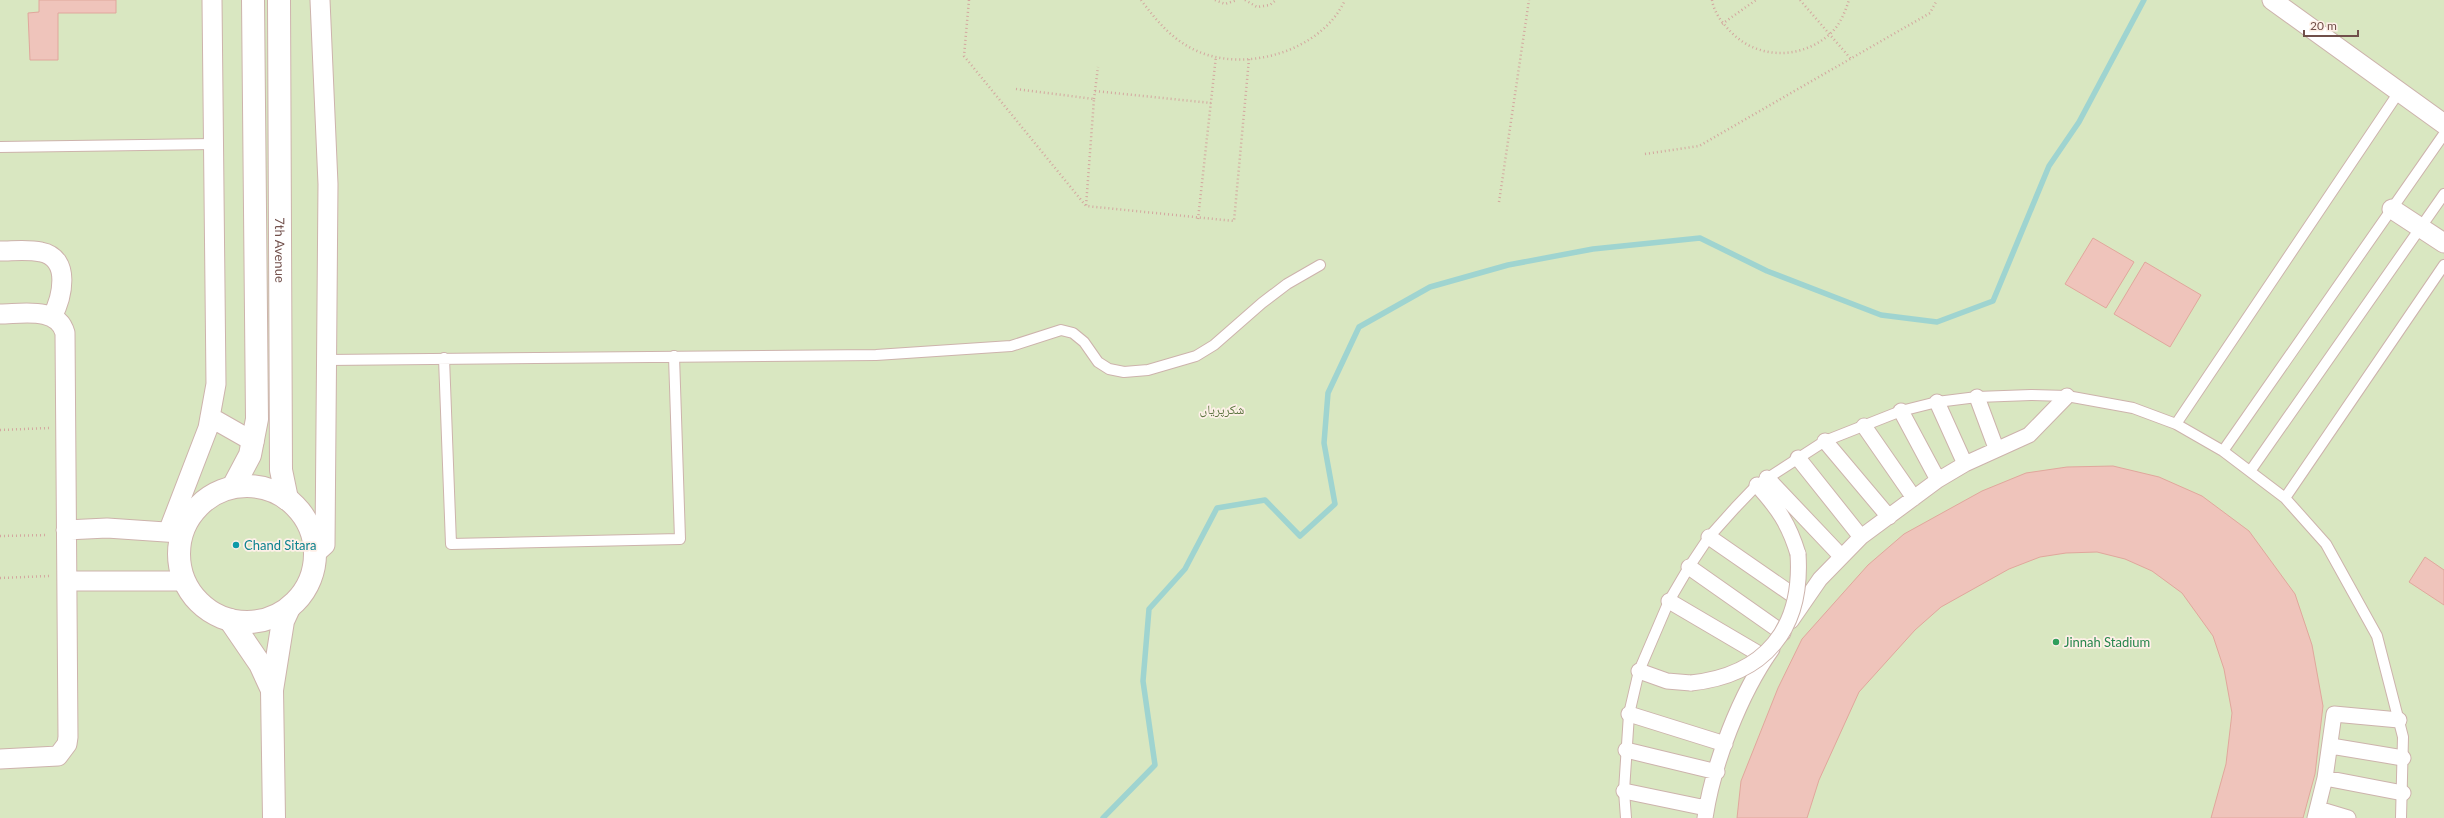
<svg xmlns="http://www.w3.org/2000/svg" width="2444" height="818" viewBox="0 0 2444 818" font-family="Lato,'Noto Naskh Arabic',sans-serif">
<rect width="100%" height="100%" fill="#fbebe2"/>
<!-- green -->
<path fill="#d9e7c1" d="M0 0H2444V818H0Z"/>
<g fill="none" stroke-linecap="round" stroke-linejoin="round">
<!-- stream -->
<path stroke="#9fd4d0" stroke-width="5.5" d="M1103 818 1155 765 1143 681 1149 609 1185 569 1217 508 1265 500 1300 536 1335 504 1324 443 1328 393 1359 327 1430 287 1508 265 1593 249 1700 238 1767 271 1881 315 1937 322 1993 301 2049 166 2079 122 2144 0"/>
</g>
<!-- building -->
<path fill="#efc4bb" stroke="#e0a79c" d="M39 0H116V13H58V60H30L28 13 39 12Z
M2093 238 2134 262 2106 308 2065 284Z
M2145 262 2201 295 2170 347 2114 314Z
M2113 466 2159 477 2202 496 2249 531 2295 594 2312 645 2323 706 2315 774 2303 818H2211L2226 764 2232 713 2224 669 2213 636 2182 593 2152 571 2125 559 2097 552 2066 553 2040 557 2009 569 1941 607 1915 630 1859 692 1819 780 1807 818H1737L1741 781 1778 688 1802 639 1868 565 1904 534 1982 491 2026 473 2067 467Z
M2425 557 2444 570V605L2409 582Z"/>
<g fill="none" stroke-linecap="round" stroke-linejoin="round">
<!-- service casing -->
<g stroke="#cdb3ac" stroke-width="12">
<path id="service" d="M0 147 214 144
M444 358 451 544 680 539 674 356
M327 360 876 355 1011 346 1061 330 1073 333 1084 342 1098 362 1109 369 1124 372 1148 370 1196 356 1214 345 1262 303 1287 284 1320 265
M2176 424 2399 92
M2223 451 2444 134
M2251 470 2444 194
M2285 498 2444 265
M1626 818 1624 791 1629 714 1639 671 1669 601 1689 567 1709 537 1735 508 1757 485 1825 441 1901 411 1937 402 1977 397 2031 395 2067 396 2133 408 2176 424 2223 451 2285 498 2326 544 2377 636 2403 737 2401 818"/>
</g>
<!-- pedestrian casing -->
<g stroke="#cdb3ac" stroke-width="17">
<path id="pedestrian" d="M1977 397 1996 448
M1937 402 1965 464
M1901 411 1938 480
M1864 426 1914 498
M1825 441 1889 517
M1798 458 1861 537
M1767 478 1841 556
M1757 485C1778 508 1789 524 1798 554
M1709 537 1803 602
M1689 567 1783 633
M1669 601 1766 658
M1791 621 1820 579 1861 537 1938 480 1965 464 2029 435 2067 396
M1639 671 1667 681 1691 683
M1629 714 1725 744
M2331 746 2403 758
M1626 750 1717 772
M2325 778 2403 793
M1624 791 1706 808
M2318 809 2348 818
M1705 818C1713 764 1740 694 1772 649
M2315 818 2325 778 2334 714 2399 720"/>
</g>
<!-- minor casing -->
<g stroke="#cdb3ac" stroke-width="21">
<path id="minor" d="M2272 0 2444 124
M2392 209 2444 243
M0 251C13 251 28 249 41 252 72 258 62 298 52 317
M0 314C21 314 58 306 65 333L68 737 67 744 58 756 0 759
M210 417 254 442
M66 530 107 528 180 533
M168 532 208 428 216 384 212 0
M315 554 325 545 328 184 320 0
M67 581H184"/>
</g>
<!-- tertiary casing -->
<g stroke="#cdb3ac" stroke-width="24">
<g id="tertiary">
<path id="s1" d="M279 0 281 470 287 499"/>
<circle cx="247" cy="554" r="68"/>
<path d="M233 487 250 455 257 419 253 0"/>
<path d="M230 620 260 664 272 690"/>
<path d="M274 818 272 690 283 621 289 608"/>
</g>
</g>
<!-- path -->
<path stroke="#d3a79f" stroke-width="2.5" stroke-dasharray="1 3" stroke-linecap="butt" d="M969 0 964 56 1086 206 1234 221 1249 59
M1141 0C1156 20 1172 40 1197 51 1246 73 1322 51 1345 0
M1215 0 1225 4 1237 0
M1245 0 1257 7 1270 5 1276 0
M1712 0C1714 13 1723 24 1732 33 1759 60 1802 59 1830 34 1840 25 1845 12 1849 0
M1800 0 1851 59
M1722 24 1756 0
M1016 89 1094 99 1086 206
M1095 91 1211 103
M1094 99 1098 67
M1645 154 1699 146 1930 13 1937 0
M1499 202 1529 0
M1198 219 1216 56
M0 430 49 428
M0 536 48 535
M0 578 49 576"/>
<!-- service -->
<use href="#service" stroke="#fff" stroke-width="10"/>
<!-- pedestrian -->
<use href="#pedestrian" stroke="#fff" stroke-width="15"/>
<!-- minor -->
<use href="#minor" stroke="#fff" stroke-width="19"/>
<!-- tertiary -->
<use href="#tertiary" stroke="#fff" stroke-width="22"/>
<!-- pedestrian-bridge casing -->
<g stroke="#cdb3ac" stroke-width="17" stroke-linecap="butt">
<path id="pedestrian-bridge" d="M1691 683C1765 675 1803 629 1798 554"/>
</g>
<!-- pedestrian-bridge -->
<use href="#pedestrian-bridge" stroke="#fff" stroke-width="15"/>
</g>
<!-- markers -->
<circle fill="#0f9aa8" stroke="#fef0e8" stroke-width="1.5" cx="236" cy="545" r="4"/>
<circle fill="#2e9e5b" stroke="#fef0e8" stroke-width="1.5" cx="2056" cy="642" r="4"/>
<g text-anchor="middle" dominant-baseline="central" stroke-width="3.5" stroke-linejoin="round" paint-order="stroke">
<!-- street labels -->
<g font-size="13" fill="#714f4a" stroke="#fef0e8">
<text stroke="none"><textPath href="#s1" startOffset="250">7th Avenue</textPath></text>
</g>
<!-- park labels -->
<g font-size="13" fill="#5e7642" stroke="#fef0e8">
<text x="1222" y="409">شکرپریاں</text>
</g>
<!-- culture labels -->
<g font-size="13" fill="#0d838f" stroke="#fef0e8" text-anchor="start">
<text x="244" y="545">Chand Sitara</text>
</g>
<!-- leisure labels -->
<g font-size="13" fill="#27864d" stroke="#fef0e8" text-anchor="start">
<text x="2064" y="642">Jinnah Stadium</text>
</g>
</g>
<!-- scale -->
<path d="M2304 30v6h54v-6" fill="none" stroke="#714f4a" stroke-width="2"/>
<text x="2310" y="30" font-size="12" fill="#714f4a" stroke="#fef0e8" stroke-width="3" paint-order="stroke">20 m</text>
</svg>
